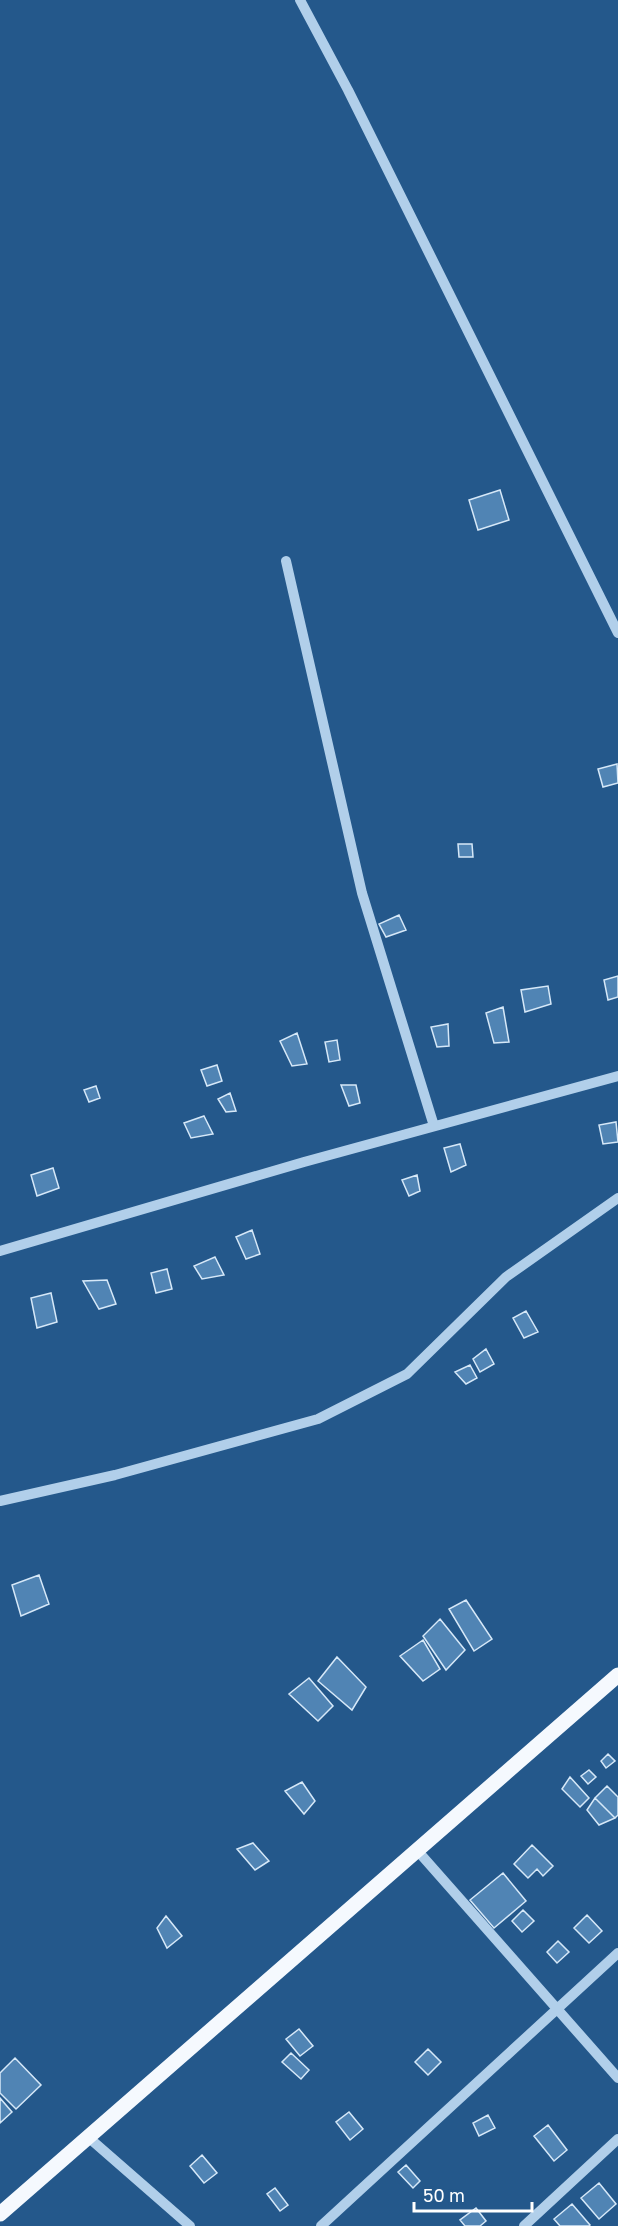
<svg xmlns="http://www.w3.org/2000/svg" width="618" height="2226" viewBox="0 0 618 2226" font-family="'Golos Text',sans-serif">
<rect width="100%" height="100%" fill="#24588b"/>
<!-- building -->
<path fill="#5084b4" stroke="#d6e8f8" stroke-width="1.5" d="M500 490 509 520 478 530 469 500Z
M617 764 618 783 603 787 598 769Z
M458 844H472L473 857H459Z
M399 915 406 930 386 937 379 924Z
M618 976V997L608 1000 604 980Z
M548 986 551 1004 525 1012 521 990Z
M503 1007 509 1042 494 1043 486 1013Z
M448 1024 449 1046 437 1047 431 1027Z
M297 1033 307 1064 292 1066 280 1041Z
M337 1040 340 1060 329 1062 325 1042Z
M217 1065 222 1081 207 1086 201 1070Z
M341 1085H356L360 1103 349 1106Z
M96 1086 100 1098 89 1102 84 1090Z
M230 1093 236 1111 226 1112 218 1099Z
M204 1116 213 1134 191 1138 184 1123Z
M616 1122 618 1142 603 1144 599 1125Z
M460 1144 466 1165 451 1172 444 1148Z
M53 1168 59 1188 37 1196 31 1175Z
M417 1175 420 1191 409 1196 402 1180Z
M252 1230 260 1254 246 1259 236 1237Z
M215 1257 224 1275 202 1279 194 1266Z
M167 1269 172 1289 156 1293 151 1273Z
M107 1280 116 1304 99 1309 83 1281Z
M51 1293 57 1322 37 1328 31 1298Z
M526 1311 538 1332 524 1338 513 1318Z
M486 1349 494 1364 480 1372 473 1359Z
M470 1365 477 1378 466 1384 455 1372Z
M39 1575 49 1604 21 1616 12 1585Z
M466 1600 492 1639 474 1651 449 1609Z
M440 1619 465 1650 446 1670 423 1636Z
M423 1640 440 1669 423 1681 400 1656Z
M337 1657 366 1687 352 1710 318 1681Z
M309 1678 333 1706 318 1721 289 1694Z
M608 1754 615 1761 606 1768 601 1761Z
M589 1770 596 1777 588 1784 581 1776Z
M570 1777 589 1798 580 1807 562 1789Z
M302 1782 315 1801 304 1814 285 1791Z
M607 1786 618 1797V1815L615 1818 595 1798Z
M595 1798 615 1818 599 1825 587 1810Z
M253 1843 269 1861 255 1870 237 1849Z
M532 1845 553 1866 543 1876 537 1869 528 1878 514 1864Z
M503 1873 526 1901 494 1928 470 1900Z
M523 1910 534 1921 522 1932 512 1921Z
M587 1915 602 1931 589 1943 574 1928Z
M166 1916 182 1936 167 1948 157 1928Z
M558 1941 569 1952 557 1963 547 1952Z
M299 2029 313 2046 300 2056 286 2039Z
M428 2049 441 2062 428 2075 415 2062Z
M291 2053 309 2070 301 2079 282 2062Z
M15 2058 41 2085 16 2109 0 2093V2073Z
M0 2098 12 2112 0 2123Z
M349 2112 363 2129 350 2140 336 2122Z
M488 2115 495 2128 479 2136 473 2123Z
M548 2125 567 2150 554 2161 534 2136Z
M202 2155 217 2173 204 2183 190 2166Z
M406 2165 420 2181 413 2188 398 2172Z
M599 2183 616 2204 599 2219 581 2198Z
M275 2188 288 2205 280 2211 267 2194Z
M572 2204 590 2225 589 2226H560L554 2219Z
M476 2208 486 2221 480 2226H465L460 2220Z"/>
<g fill="none" stroke-linecap="round" stroke-linejoin="round">
<!-- minor -->
<path stroke="#b1cfea" stroke-width="10" d="M300 0 348 90 618 633
M286 561 362 893 434 1126
M0 1251 304 1162 618 1076
M0 1501 115 1475 318 1419 407 1374 506 1277 618 1198
M416 1849 618 2078
M88 2137 190 2226
M321 2226 618 1953
M524 2226 618 2139"/>
<!-- major -->
<path stroke="#f5f9fe" stroke-width="15" d="M0 2214 618 1675"/>
</g>
<!-- scale -->
<path d="M414 2202v9h118v-9" fill="none" stroke="#ffffff" stroke-width="3"/>
<text x="423" y="2202" font-size="18" fill="#ffffff" stroke="#24588b" stroke-width="4.5" paint-order="stroke">50 m</text>
</svg>
